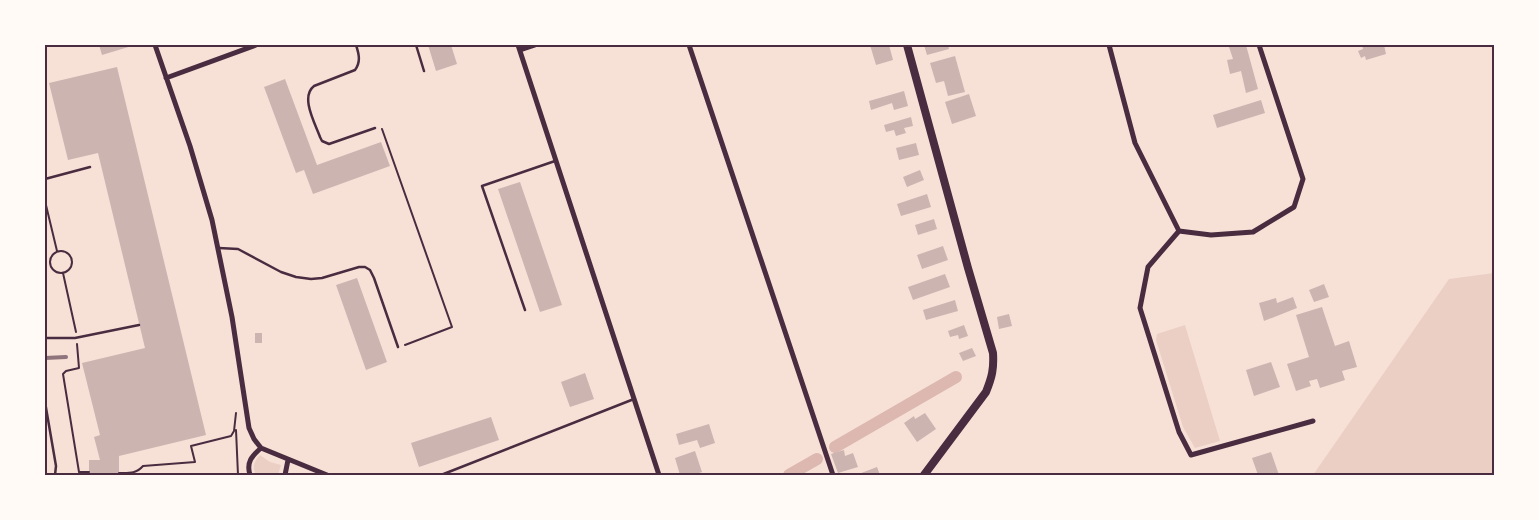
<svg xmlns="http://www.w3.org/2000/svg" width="1539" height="520" viewBox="0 0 1539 520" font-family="'Noto Sans',sans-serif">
<rect width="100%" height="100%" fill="#f7e1d7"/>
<!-- green -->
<path fill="#ebcfc5" d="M1494 273V475H1313L1449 279Z
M1185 325 1220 441 1195 448 1183 427 1156 340 1157 334Z
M260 455 270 462 281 465 278 475H256C252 467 254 461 260 455Z"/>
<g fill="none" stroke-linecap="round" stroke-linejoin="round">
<!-- canal -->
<path stroke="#dcb8b0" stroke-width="12" d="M835 447 956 377
M789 475 817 459"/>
</g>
<!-- building -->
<path fill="#ccb4b1" d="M99 45H135L102 55Z
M428 45H451L457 64 436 71Z
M870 45H889L893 60 876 65Z
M924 45H948L949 49 927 55Z
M1238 45H1246L1258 89 1246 93 1241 71 1230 74 1227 60 1233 59 1229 47Z
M1362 45H1384L1386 54 1366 60 1365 56 1361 58 1358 51 1363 49Z
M955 56 965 92 948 96 944 81 936 83 930 63Z
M117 67 206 435 119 456V475H89V460H100L94 437 100 435 82 363 145 348 98 153 68 160 49 83Z
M285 79 317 165 381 142 390 166 313 194 304 170 296 173 264 87Z
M904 91 908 106 894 110 892 103 871 110 869 101Z
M969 94 976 116 952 124 945 102Z
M1261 100 1265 113 1217 128 1213 115Z
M911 117 913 126 904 128 906 133 896 136 894 130 886 132 884 125Z
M916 143 919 155 899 160 896 148Z
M920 170 924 180 907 187 903 177Z
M520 182 562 305 540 312 498 189Z
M927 194 931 207 901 216 897 204Z
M934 219 937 229 918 235 915 225Z
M943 246 948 260 922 269 917 255Z
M945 274 950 287 913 300 908 287Z
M357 278 387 362 366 370 336 285Z
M1324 284 1329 297 1314 302 1309 290Z
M1293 297 1297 308 1264 321 1259 303 1276 298 1277 303Z
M955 300 958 311 926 320 923 310Z
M1322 307 1335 346 1349 341 1357 367 1342 371 1345 380 1320 388 1317 379 1309 381 1311 386 1296 391 1287 364 1309 357 1296 315Z
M1009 314 1012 326 999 329 997 317Z
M964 325 968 336 959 339 958 335 950 337 948 331Z
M255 333H262V343H255Z
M972 348 976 356 963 361 959 353Z
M1271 362 1280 387 1254 396 1246 370Z
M585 373 594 399 570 407 561 382Z
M925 413 936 429 917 442 904 423 914 416 915 419Z
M491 417 499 440 419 467 411 443Z
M709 424 715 443 700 448 697 440 679 445 676 434Z
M844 450 845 456 853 453 858 467 838 473 831 454Z
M695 451 702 472 693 475H680L675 458Z
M1271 452 1279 475H1258L1252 458Z
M877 467 880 475H856Z"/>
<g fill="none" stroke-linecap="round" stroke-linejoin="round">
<!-- path -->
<path stroke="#4a2c40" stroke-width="2" d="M382 129 452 327 405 345
M45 201 57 251
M50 262a11 11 0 1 1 22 0a11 11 0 1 1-22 0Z
M63 273 76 332
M77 344 79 368 66 371 63 374 79 472H89
M236 430 238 475
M119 473C129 473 136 474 143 466L195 462 191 446 231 436 234 431 236 413"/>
<!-- service -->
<path stroke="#4a2c40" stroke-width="2.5" d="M356 45C359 54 361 62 355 70L314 86C300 97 315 123 320 137L322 141 329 144 375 128
M416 45 424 71
M45 179 90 167
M219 248 238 249 281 272 296 277 311 279 322 278 359 267H365L370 270 374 278 398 347
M525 310 482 186 555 161
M45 338H75L139 325
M45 402 56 466 55 475
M441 475 634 399"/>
<!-- minor -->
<path stroke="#4a2c40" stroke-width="5" d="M155 45 190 146 212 220 232 317 249 428 254 439 261 448 327 475
M518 45 659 475
M689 45 833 475
M1109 45 1135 143 1179 231 1148 267 1140 308 1179 432 1191 455 1313 421
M520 50 535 45
M166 78 256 45
M1179 231 1211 235 1253 232 1294 207 1303 179 1259 45
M250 475C246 462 252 456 261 448
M285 475 288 460"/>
<!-- secondary -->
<path stroke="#4a2c40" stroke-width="8" d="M907 45 968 268 993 353C994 369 992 377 986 392L924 475"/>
<!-- rail -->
<path stroke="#8f747c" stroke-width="4" d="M45 358 66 357"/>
</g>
<!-- border -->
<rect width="1539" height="520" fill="none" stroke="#fffaf5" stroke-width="92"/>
<rect x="46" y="46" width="1447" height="428" fill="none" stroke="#4a2c40" stroke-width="2"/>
</svg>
